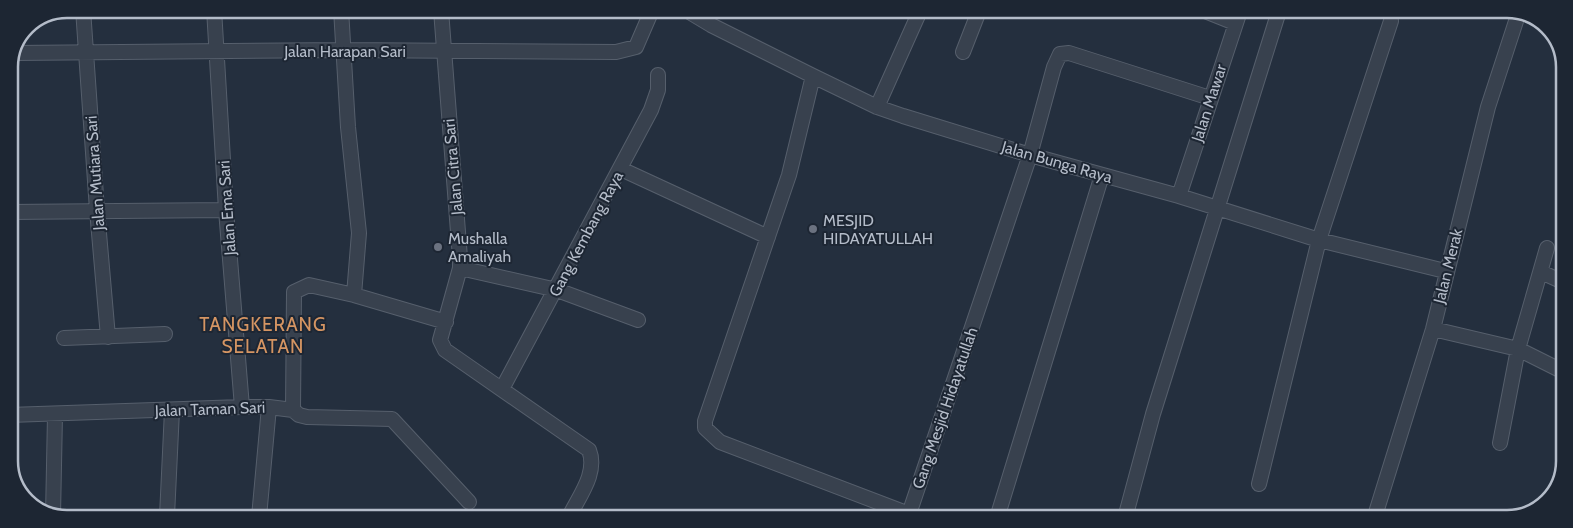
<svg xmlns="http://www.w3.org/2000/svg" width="1573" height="528" viewBox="0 0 1573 528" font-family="Cabin,sans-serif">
<rect width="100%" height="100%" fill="#242f3e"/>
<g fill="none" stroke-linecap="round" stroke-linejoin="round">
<!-- minor casing -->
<g stroke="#565f6c" stroke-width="16">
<path id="minor" d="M83 9 97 210 108 337
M214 9 226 210 242 407
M341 9 348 127 359 233 354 295
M441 10 460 258V268L440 340 445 350 589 450C598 473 579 496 569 517
M686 10 711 25 813 76 877 107 903 116 1030 155 1179 196 1319 240 1445 271
M1205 11 1235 23
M963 52 979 11
M14 53 344 50 616 52 636 47 652 10
M813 76 789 175 705 421V428L720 442 909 514 1030 155 1054 67 1060 54 1069 53 1210 98
M877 107 920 11
M621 169 768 237
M1179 196 1240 11
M9 212 226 210
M460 268 557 290 638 320
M1541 272 1563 282
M1433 329 1518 349 1562 371
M64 338 165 334
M502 389 651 110 658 90V75
M293 410 299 415 307 417 392 419 469 502
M9 415 242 407H269L293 410 294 292 309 285 354 295 446 322
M1500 443 1518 349 1547 248
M1259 484 1319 240 1391 21
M53 516 55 415
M167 516 172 410
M259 517 269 407
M997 518 1102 175
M1125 518 1153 414 1279 11
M1374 519 1433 329 1488 107 1519 12"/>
</g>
<!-- minor -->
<use href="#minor" stroke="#38414e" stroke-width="14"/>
</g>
<!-- markers -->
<g fill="#6b7280" stroke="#1d2633" stroke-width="2">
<circle cx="813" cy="229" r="5"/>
<circle cx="438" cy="247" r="5"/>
</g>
<g text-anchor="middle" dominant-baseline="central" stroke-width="4" stroke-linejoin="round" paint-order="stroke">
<!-- street labels -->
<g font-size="16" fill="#b4bcc9" stroke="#1d2633">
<text x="345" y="51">Jalan Harapan Sari</text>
<text transform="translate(1209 103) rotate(-72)">Jalan Mawar</text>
<text transform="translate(1057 162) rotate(16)">Jalan Bunga Raya</text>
<text transform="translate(453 167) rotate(-95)">Jalan Citra Sari</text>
<text transform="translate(95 173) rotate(-94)">Jalan Mutiara Sari</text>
<text transform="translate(227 208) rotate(-94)">Jalan Ema Sari</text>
<text transform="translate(586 234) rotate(-62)">Gang Kembang Raya</text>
<text transform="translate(1448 266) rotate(-76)">Jalan Merak</text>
<text transform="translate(945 408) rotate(-71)">Gang Mesjid Hidayatullah</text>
<text transform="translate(210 409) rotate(-2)">Jalan Taman Sari</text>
</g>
<!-- poi labels -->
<g font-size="16" fill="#b4bcc9" stroke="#1d2633" text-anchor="start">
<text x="823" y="220">MESJID<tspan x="823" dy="18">HIDAYATULLAH</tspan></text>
<text x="448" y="238">Mushalla<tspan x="448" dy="18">Amaliyah</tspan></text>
</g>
<!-- quarter labels -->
<g font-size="19" letter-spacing="1" fill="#d59563" stroke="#1d2633">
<text x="263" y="324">TANGKERANG<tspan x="263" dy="22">SELATAN</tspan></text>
</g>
</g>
<!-- crop -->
<path d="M0 0H1573V528H0ZM67 18H1507A49 49 0 0 1 1556 67V461A49 49 0 0 1 1507 510H67A49 49 0 0 1 18 461V67A49 49 0 0 1 67 18Z" fill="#1d2633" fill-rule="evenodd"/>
<path fill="none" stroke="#b4bcc9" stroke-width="2.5" d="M67 18H1507A49 49 0 0 1 1556 67V461A49 49 0 0 1 1507 510H67A49 49 0 0 1 18 461V67A49 49 0 0 1 67 18Z"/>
</svg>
